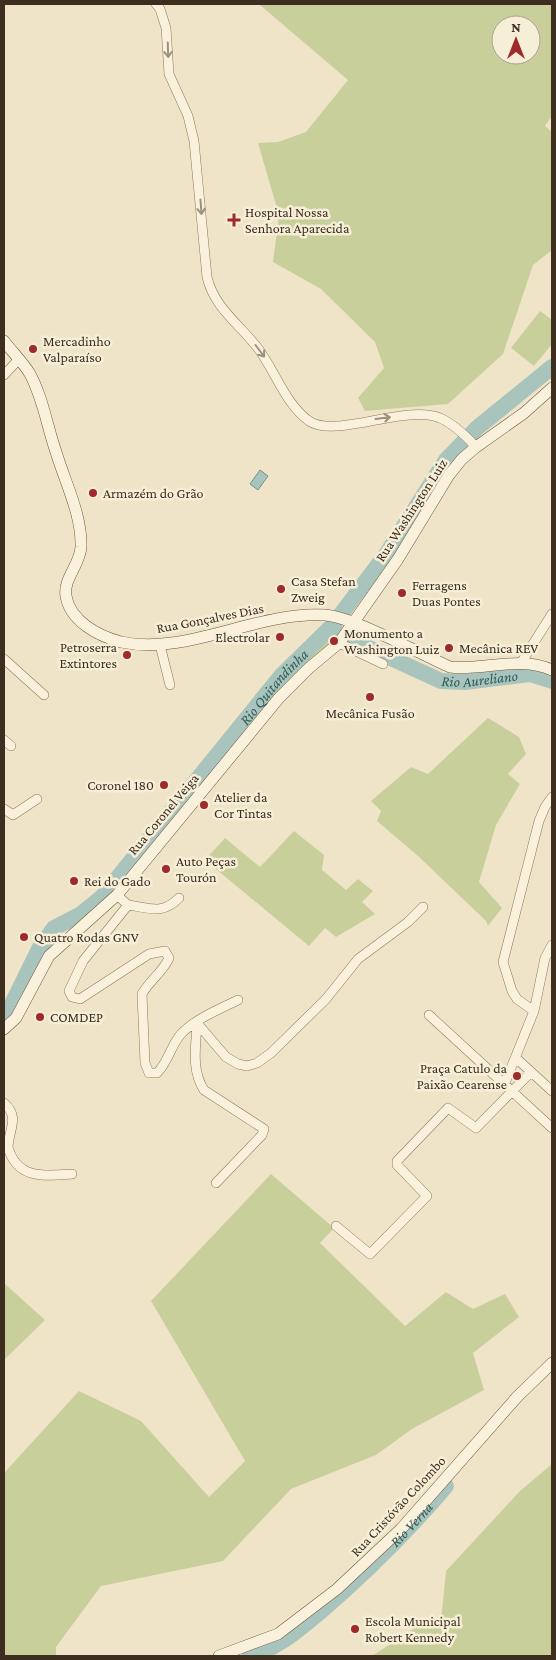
<svg xmlns="http://www.w3.org/2000/svg" width="556" height="1660" viewBox="0 0 556 1660" font-family="'Crimson Pro',serif">
<rect width="100%" height="100%" fill="#f0e4c8"/>
<!-- green -->
<path fill="#c9cf9b" fill-rule="evenodd" d="M265 4H552V116L545 126 552 132V250L533 265 503 354 448 404 365 411 358 398 384 368 375 342 321 289 273 262 279 215 258 143 278 142 306 132 348 80 260 5ZM501 25H531V55H501Z
M540 311 552 320V344L534 366 511 348Z
M329 632 341 638 306 666 300 661Z
M488 718 519 737 526 754 508 774 520 784 496 825 479 882 502 908 488 926 486 921 418 856 377 821 381 811 371 801 411 767 428 774Z
M294 831 324 855 322 870 346 890 358 879 373 891 362 902 375 914 336 937 325 928 309 946 205 860 225 838 260 867Z
M271 1174 334 1228 320 1243 405 1326 446 1292 473 1309 505 1294 519 1317 473 1353 484 1390 412 1429 376 1455 291 1489 223 1561 101 1586 56 1647V1656H4V1473L79 1391 141 1421 209 1497 245 1461 151 1301Z
M4 1283 45 1320 4 1360Z
M552 1464V1656H372L413 1629 441 1621 446 1571 520 1491Z"/>
<!-- water -->
<path fill="#a9c4bc" stroke="#6f938a" d="M260 470 268 476 258 490 250 484Z"/>
<g fill="none" stroke-linecap="round" stroke-linejoin="round">
<!-- river -->
<g stroke="#a9c4bc" stroke-width="16">
<path id="s1" d="M330 630 441 681 465 682 530 674 552 681"/>
<path id="s2" d="M4 1014 9 1010 39 949 54 928 81 914 102 897 281 676 332 626 387 553 446 460 477 428 552 367"/>
<path id="s3" d="M250 1656C277 1649 298 1630 320 1612 368 1571 405 1534 446 1486"/>
</g>
<!-- street casing -->
<g stroke="#8d765c" stroke-width="10">
<path id="street" d="M156 4 160 9 166 28 169 74 188 116 194 141 207 277C214 307 238 323 257 347 275 370 285 404 309 421 336 439 404 404 440 418 454 424 466 436 476 447
M4 375 19 359
M339 643 383 664
M160 645 170 685
M4 659 44 695
M521 663 552 614
M4 740 11 746
M4 809 13 815 37 799
M117 895 128 905 83 961 69 991 72 997 80 999 149 954 165 951 169 958C163 972 149 981 142 994L145 1063 149 1073H157C168 1063 171 1045 181 1034 195 1019 220 1009 238 1000
M128 905C150 908 162 915 179 898
M534 1011 517 999 512 991 503 962 539 821 545 807 552 797
M429 1015 552 1128
M197 1023 226 1057 238 1064 247 1066 257 1063 271 1053 326 999 358 959 408 922 423 907
M197 1023C196 1046 191 1070 204 1090L264 1129 262 1135 216 1183
M516 1058 552 1091
M505 1083 534 1011 545 958 552 945
M4 1103C20 1117 9 1129 8 1147 17 1180 45 1176 72 1174
M336 1226 370 1254 427 1196 397 1165V1161L448 1108 476 1128 531 1072"/>
</g>
<!-- secondary casing -->
<g stroke="#6f573f" stroke-width="12">
<path id="secondary" d="M4 341C12 352 23 362 30 374 43 398 47 426 56 452 65 482 82 515 81 547 80 565 63 579 66 596 70 621 98 636 121 642 187 656 257 611 325 615 354 617 420 654 450 667 484 671 519 655 552 670
M4 1029 16 1018 49 956 117 895 279 698 309 668 339 643 398 559 449 475 462 459 476 447 524 413 552 388
M219 1656 278 1634 337 1589 401 1529 517 1397 552 1363"/>
</g>
<!-- street -->
<use href="#street" stroke="#faf1dc" stroke-width="9"/>
<!-- secondary -->
<use href="#secondary" stroke="#faf1dc" stroke-width="11"/>
</g>
<!-- one-way arrows -->
<defs><path id="oneway-shaft" d="M-6 0H5M1.5-3L5.5 0L1.5 3" fill="none" stroke-width="1.6" stroke-linecap="round" stroke-linejoin="round" transform="scale(1.25)"/></defs>
<g stroke="#9c907e">
<use href="#oneway-shaft" transform="translate(168 50) rotate(88)"/>
<use href="#oneway-shaft" transform="translate(201 207) rotate(86)"/>
<use href="#oneway-shaft" transform="translate(260 351) rotate(53)"/>
<use href="#oneway-shaft" transform="translate(383 418) rotate(-7)"/>
</g>
<!-- markers -->
<g fill="#9e2a2b" stroke="#f7eed8" stroke-width="2">
<path d="M231.5 212.5h5v5h5v5h-5v5h-5v-5h-5v-5h5z"/>
<circle cx="33" cy="349" r="5"/>
<circle cx="93" cy="493" r="5"/>
<circle cx="281" cy="589" r="5"/>
<circle cx="402" cy="593" r="5"/>
<circle cx="280" cy="637" r="5"/>
<circle cx="334" cy="641" r="5"/>
<circle cx="449" cy="648" r="5"/>
<circle cx="127" cy="655" r="5"/>
<circle cx="370" cy="697" r="5"/>
<circle cx="164" cy="785" r="5"/>
<circle cx="204" cy="805" r="5"/>
<circle cx="166" cy="869" r="5"/>
<circle cx="74" cy="881" r="5"/>
<circle cx="24" cy="937" r="5"/>
<circle cx="40" cy="1017" r="5"/>
<circle cx="517" cy="1076" r="5"/>
<circle cx="355" cy="1629" r="5"/>
</g>
<g text-anchor="middle" dominant-baseline="central" stroke-width="5" stroke-linejoin="round" paint-order="stroke">
<!-- poi labels -->
<g font-size="14" fill="#3d2e20" stroke="#f7eed8" text-anchor="start">
<text x="245" y="212">Hospital Nossa<tspan x="245" dy="16">Senhora Aparecida</tspan></text>
<text x="43" y="341">Mercadinho<tspan x="43" dy="16">Valparaíso</tspan></text>
<text x="103" y="493">Armazém do Grão</text>
<text x="291" y="581">Casa Stefan<tspan x="291" dy="16">Zweig</tspan></text>
<text x="412" y="585">Ferragens<tspan x="412" dy="16">Duas Pontes</tspan></text>
<text x="344" y="633">Monumento a<tspan x="344" dy="16">Washington Luiz</tspan></text>
<text x="270" y="637" text-anchor="end">Electrolar</text>
<text x="117" y="647" text-anchor="end">Petroserra<tspan x="117" dy="16">Extintores</tspan></text>
<text x="459" y="648">Mecânica REV</text>
<text x="370" y="713" text-anchor="middle">Mecânica Fusão</text>
<text x="154" y="785" text-anchor="end">Coronel 180</text>
<text x="214" y="797">Atelier da<tspan x="214" dy="16">Cor Tintas</tspan></text>
<text x="176" y="861">Auto Peças<tspan x="176" dy="16">Tourón</tspan></text>
<text x="84" y="881">Rei do Gado</text>
<text x="34" y="937">Quatro Rodas GNV</text>
<text x="50" y="1017">COMDEP</text>
<text x="507" y="1068" text-anchor="end">Praça Catulo da<tspan x="507" dy="16">Paixão Cearense</tspan></text>
<text x="365" y="1621">Escola Municipal<tspan x="365" dy="16">Robert Kennedy</tspan></text>
</g>
<!-- street labels -->
<g font-size="14" fill="#3d2e20" stroke="#f7eed8">
<text transform="translate(411 510) rotate(-57)">Rua Washington Luiz</text>
<text transform="translate(210 618) rotate(-11)">Rua Gonçalves Dias</text>
<text transform="translate(163 814) rotate(-50)">Rua Coronel Veiga</text>
<text transform="translate(398 1506) rotate(-47)">Rua Cristóvão Colombo</text>
</g>
<!-- water labels -->
<g font-size="15" font-style="italic" fill="#2f5d5a" stroke="#f7eed8">
<text stroke="none"><textPath href="#s1" startOffset="161">Rio Aureliano</textPath></text>
<text stroke="none"><textPath href="#s2" startOffset="429">Rio Quitandinha</textPath></text>
<text stroke="none"><textPath href="#s3" startOffset="210">Rio Verna</textPath></text>
</g>
</g>
<!-- border -->
<rect width="556" height="1660" fill="none" stroke="#3d2e20" stroke-width="10"/>
<!-- north arrow -->
<g transform="translate(516 40)"><circle r="24" fill="#f7eed8" stroke="#ada18e"/>
<path d="M0-4L9 19L0 12L-9 19Z" fill="#9e2a2b"/>
<text y="-8" font-size="14" font-weight="bold" text-anchor="middle" fill="#3d2e20">N</text>
</g>
</svg>
